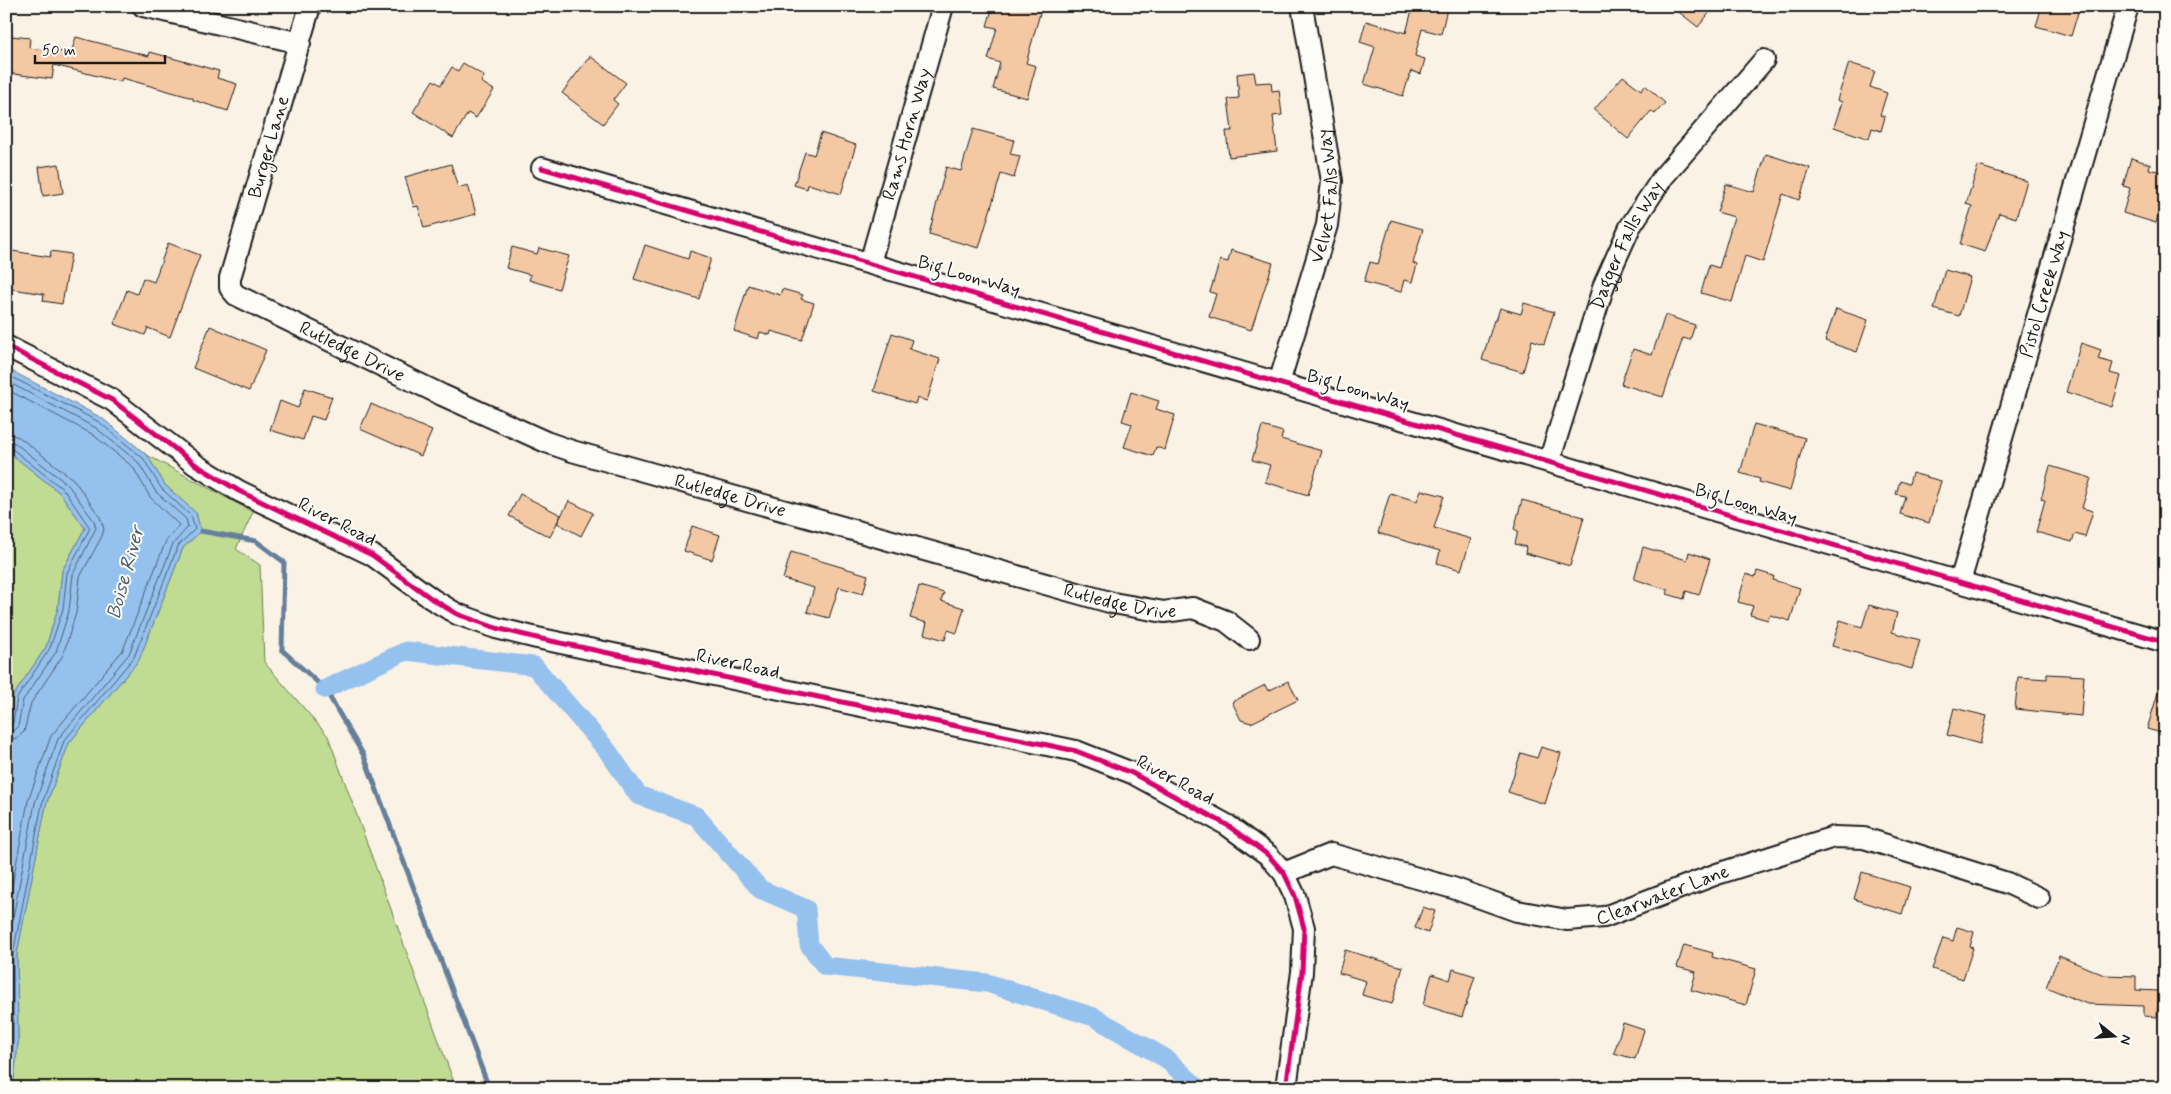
<svg xmlns="http://www.w3.org/2000/svg" width="2171" height="1094" viewBox="0 0 2171 1094" font-family="Mynerve,sans-serif">
<rect width="100%" height="100%" fill="#fbf2e6"/>
<filter id="ink" filterUnits="userSpaceOnUse"><feTurbulence type="fractalNoise" baseFrequency=".02" numOctaves="2"/><feDisplacementMap in="SourceGraphic" scale="10" xChannelSelector="R" yChannelSelector="G"/><feConvolveMatrix kernelMatrix="1 2 1 2 8 2 1 2 1" color-interpolation-filters="sRGB"/></filter>
<g filter="url(#ink)">
<!-- green -->
<path fill="#c0dc93" stroke="#6e7c58" d="M6 450 60 493 85 528 62 571 58 608 46 647 13 696 6 735Z
M147 455 253 512 236 549 260 565 264 662 328 736 456 1088H13L18 1043 17 954 46 805 69 743 139 660 183 548 201 531 196 513 165 485Z"/>
<!-- water -->
<path fill="#95c1ee" stroke="#657f9a" d="M6 368 102 418 147 455 165 485 196 513 201 531 183 548 139 660 69 743 46 805 17 954 18 1043 13 1088H6V736L13 696 46 647 58 608 62 571 85 528 60 493 6 450Z"/>
<g fill="none" stroke-linecap="round" stroke-linejoin="round">
<!-- shore -->
<path stroke="#4c5e70" stroke-width="1" d="M6 374 99 422 143 458 161 488 191 516 195 529 178 546 134 657 64 741 42 804 13 954V1042L8 1088
M6 381 96 428 138 462 156 492 186 519 188 527 173 544 129 654 58 739 35 803 6 954
M6 389 92 434 133 467 150 497 179 525 166 541 123 650 51 736 28 801 6 919
M6 433 19 437 74 480 100 517 104 529 102 536 80 577 76 613 63 655 31 703 24 732 17 738 6 740
M6 441 15 443 68 485 94 521 96 528 73 574 69 611 56 652 23 700 18 726 13 731 6 733
M6 447 11 448 64 490 90 528 67 573 63 609 50 648 17 698 13 723 6 726
M6 959V1050"/>
<!-- stream -->
<path stroke="#657f9a" stroke-width="5" d="M201 531 256 541 284 562 282 650 325 689 364 756 489 1088"/>
<!-- canal -->
<path stroke="#95c1ee" stroke-width="19" d="M325 689 406 651 534 666 607 750 638 795 696 816 760 889 806 909 809 945 825 966 987 983 1094 1017 1165 1058 1198 1088"/>
</g>
<!-- building -->
<path fill="#f4c8a3" stroke="#1c1c1c" d="M993 6H1042L1026 63 1036 66 1027 98 993 89 1000 63 988 59 997 28 987 26Z
M1413 6H1439L1447 9 1441 34 1422 29 1415 56 1425 59 1421 74 1411 71 1403 96 1364 84 1375 47 1360 42 1366 21 1406 33Z
M1671 6H1715L1698 27Z
M2042 6H2080L2071 36 2036 26Z
M11 36 30 38 29 48 71 53 76 37 149 56 150 52 219 71 217 78 237 84 228 111 193 100V98L122 78 121 82 54 65 52 79 6 73Z
M590 56 626 83 613 100 618 104 603 124 562 93Z
M463 63 484 76 481 82 494 90 476 118 468 113 453 138 413 112 433 80 441 85 452 67 458 71Z
M1849 63 1875 71 1870 87 1887 93 1880 115 1885 117 1881 131 1872 128 1869 139 1834 127 1842 102 1837 100Z
M1254 72 1256 83 1271 82 1272 91 1279 90 1282 115 1273 116 1277 151 1229 157 1226 131H1232L1228 99 1239 98 1237 74Z
M1623 76 1641 90 1645 85 1665 103 1655 114 1651 111 1628 139 1594 110Z
M973 129 1014 140 1010 154 1020 156 1014 178 1001 174 979 248 929 234 946 167 961 171Z
M821 133 856 145 841 194 808 184 807 189 794 185 805 152 814 155Z
M1766 154 1810 168 1799 200 1783 194 1763 262 1745 256 1732 302 1701 293 1709 265 1719 268 1734 217 1717 212 1726 184 1754 192Z
M2131 158 2150 164 2149 169 2165 173V214L2159 213 2156 223 2123 213 2130 188 2123 186Z
M59 164 63 193 43 196 39 167Z
M451 164 458 188 468 185 476 214 424 228 418 206 414 207 405 177Z
M1978 166 2027 181 2016 218 1999 213 1985 252 1960 244 1972 206 1966 204Z
M1391 220 1423 229 1413 263 1417 265 1412 282 1404 280 1401 292 1364 282 1370 262 1378 264Z
M168 243 200 255 170 337 148 328 145 335 114 324 127 290 137 294 143 278 154 282Z
M645 245 688 259 690 251 711 258 699 299 634 279Z
M512 247 537 254 539 248 569 256 559 289 529 280 531 275 506 268Z
M6 250 50 257 51 251 71 254 62 304 43 301 44 294 6 288Z
M1231 250 1273 263 1251 330 1209 317 1216 294 1210 292 1220 260 1228 262Z
M1945 270 1970 277 1959 316 1934 309Z
M748 285 780 295 782 289 803 295 801 299 814 303 802 340 771 331 770 335 760 332 758 339 734 331Z
M1524 303 1554 312 1544 344 1532 340 1523 372 1482 360 1494 320 1496 321 1500 308 1521 314Z
M1836 309 1868 320 1857 352 1825 341Z
M1665 315 1695 325 1690 340 1683 338 1663 397 1621 384 1633 349 1652 355Z
M210 326 266 350 249 391 193 368Z
M892 333 912 340 909 349 940 359 927 401 917 398 915 404 874 391Z
M2081 343 2101 350 2098 359 2113 363 2110 373 2121 376 2112 407 2066 392Z
M305 388 332 397 324 420 311 416 303 440 270 430 280 401 298 408Z
M1131 392 1159 401 1156 409 1175 415 1165 450 1156 447 1153 456 1124 447 1132 424 1122 421Z
M371 404 432 431 421 456 360 429Z
M1754 424 1805 438 1790 491 1759 482 1760 479 1740 473Z
M1262 426 1283 432 1281 439 1322 451 1308 495 1265 482 1270 465 1252 460Z
M2050 466 2091 478 2082 508 2093 511 2085 537 2075 534 2072 542 2036 532 2045 500 2041 499Z
M1912 473 1941 481 1929 523 1900 514 1905 496 1896 494 1900 481 1909 484Z
M1421 490 1444 496 1434 528 1471 539 1461 570 1437 563 1440 551 1378 533 1390 493 1417 501Z
M520 494 561 515 550 537 509 516Z
M1522 500 1584 517 1570 566 1525 553 1526 547 1515 544 1518 531 1514 529Z
M569 501 593 513 581 536 557 523Z
M692 526 720 535 712 560 684 551Z
M1643 547 1687 560 1689 552 1710 559 1699 595 1686 591 1684 599 1667 594 1668 590 1634 579Z
M791 552 868 575 863 594 839 587 829 618 807 612 814 588 783 579Z
M1757 571 1774 576 1773 580 1800 588 1790 621 1770 615 1768 620 1750 615 1753 606 1738 602 1746 574 1755 577Z
M919 586 944 593 941 601 964 608 957 633 948 630 945 640 924 634 927 623 910 618Z
M1869 605 1897 613 1892 632 1920 640 1912 669 1832 646 1840 620 1862 627Z
M2047 674 2084 676 2081 716 2015 709 2018 677 2047 679Z
M1288 681 1298 700 1251 723 1241 720 1232 702 1265 685 1268 691Z
M2161 683H2165V734L2147 729Z
M1954 708 1987 716 1980 744 1947 735Z
M1541 747 1561 753 1545 804 1508 792 1521 753 1537 758Z
M1862 872 1910 887 1902 914 1854 899Z
M1423 907 1435 911 1428 933 1415 928Z
M1957 927 1974 932 1970 947 1973 948 1963 979 1932 969 1943 938 1953 941Z
M1684 945 1713 953 1712 957 1756 969 1746 1005 1691 990 1696 972 1677 967Z
M1345 950 1403 967 1392 1004 1362 995 1366 981 1339 973Z
M2059 956 2104 975 2136 976V990L2159 991 2157 1017 2144 1016V1006L2087 1004 2046 987Z
M1453 969 1475 976 1462 1017 1423 1005 1432 974 1450 980Z
M1623 1023 1644 1030 1635 1059 1614 1053Z"/>
<g fill="none" stroke-linecap="round" stroke-linejoin="round">
<!-- minor casing -->
<g stroke="#1c1c1c" stroke-width="24">
<g id="minor">
<path d="M143 6 300 43"/>
<path id="s1" d="M310 6 230 278V288L236 295 442 395 546 442 572 451 1113 603 1164 612 1193 608 1226 621 1249 639"/>
<path d="M542 168 2165 642"/>
<path id="s2" d="M870 263 943 6"/>
<path d="M6 346 112 400 196 465 239 491 372 555 432 599 457 614 496 628 537 638 1076 751 1132 773 1227 825 1268 855 1284 873 1295 896 1304 928 1302 972 1286 1088"/>
<path id="s3" d="M1279 383 1327 225 1332 181 1302 6"/>
<path id="s4" d="M1549 462 1604 285 1630 227 1663 177 1764 60"/>
<path id="s5" d="M1960 582 2128 6"/>
<path id="s6" d="M1284 873 1331 854 1453 888 1517 911 1567 920 1604 917 1717 874 1834 837 1864 838 2007 883 2039 898"/>
</g>
</g>
<!-- minor -->
<use href="#minor" stroke="#fdfcf7" stroke-width="20"/>
<!-- cycleway casing -->
<g stroke="#fdfcf7" stroke-width="8">
<path id="cycleway" d="M542 168 2165 642
M6 346 112 400 196 465 239 491 372 555 432 599 457 614 496 628 537 638 1076 751 1132 773 1227 825 1268 855 1284 873 1295 896 1304 928 1302 972 1286 1088"/>
</g>
<!-- cycleway -->
<use href="#cycleway" stroke="#d6006c" stroke-width="5"/>
</g>
</g>
<g text-anchor="middle" dominant-baseline="central" stroke-width="4" stroke-linejoin="round" paint-order="stroke">
<!-- street labels -->
<g font-size="19" fill="#1c1c1c" stroke="#fdfcf7">
<text stroke="none"><textPath href="#s2" startOffset="134">Rams Horn Way</textPath></text>
<text transform="translate(269 147) rotate(-74)">Burger Lane</text>
<text stroke="none"><textPath href="#s3" startOffset="194">Velvet Falls Way</textPath></text>
<text stroke="none"><textPath href="#s4" startOffset="231">Dagger Falls Way</textPath></text>
<text transform="translate(969 276) rotate(16)">Big Loon Way</text>
<text stroke="none"><textPath href="#s5" startOffset="300">Pistol Creek Way</textPath></text>
<text stroke="none"><textPath href="#s1" startOffset="432">Rutledge Drive</textPath></text>
<text transform="translate(1358 390) rotate(16)">Big Loon Way</text>
<text stroke="none"><textPath href="#s1" startOffset="838">Rutledge Drive</textPath></text>
<text transform="translate(1746 504) rotate(16)">Big Loon Way</text>
<text transform="translate(337 522) rotate(27)">River Road</text>
<text stroke="none"><textPath href="#s1" startOffset="1242">Rutledge Drive</textPath></text>
<text transform="translate(738 664) rotate(12)">River Road</text>
<text transform="translate(1175 780) rotate(28)">River Road</text>
<text stroke="none"><textPath href="#s6" startOffset="396">Clearwater Lane</textPath></text>
</g>
<!-- water labels -->
<g font-size="20" font-style="italic" fill="#4c5e70" stroke="#fdfcf7">
<text transform="translate(126 573) rotate(-75)">Boise River</text>
</g>
</g>
<!-- margin -->
<rect width="2171" height="1094" fill="none" stroke="#fdfcf7" stroke-width="25"/>
<rect x="12" y="12" width="2146" height="1069" fill="none" stroke="#1c1c1c" stroke-width="2" filter="url(#ink)"/>
<!-- north arrow -->
<g transform="translate(2114 1036) rotate(107)" stroke="#fdfcf7" stroke-width="4" paint-order="stroke">
<path d="M0-4L9 19L0 12L-9 19Z" fill="#1c1c1c"/>
<text y="-8" font-size="14" font-weight="bold" text-anchor="middle" fill="#1c1c1c">N</text>
</g>
<!-- scale -->
<path d="M35 55v8h130v-8" fill="none" stroke="#1c1c1c" stroke-width="2.5"/>
<text x="42" y="55" font-size="15" fill="#1c1c1c" stroke="#fdfcf7" stroke-width="4" paint-order="stroke">50 m</text>
</svg>
